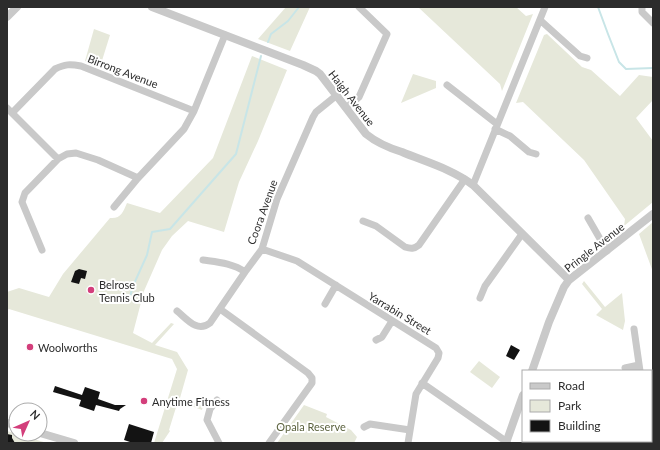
<svg xmlns="http://www.w3.org/2000/svg" width="660" height="450" viewBox="0 0 660 450" font-family="Lato,sans-serif">
<rect width="100%" height="100%" fill="#fff"/>
<!-- green -->
<path fill="#e6e8da" d="M286 7H310L290 51 258 39Z
M418 7H516L526 16 533 14 502 91 500 84Z
M94 29 110 35 100 67 85 61Z
M547 34 582 67 591 70 620 96 639 75 653 77V100L636 118 653 141V202L624 226 625 219 584 160 523 102 516 103 544 35Z
M252 56 287 70 258 141 239 182 224 232 188 221 172 236 162 250 144 291 133 333 152 343 171 323 174 324 155 345 177 352 188 370 180 398 203 406 202 410 178 401 169 430 170 431 162 443H154L177 369 172 359 9 309 7 310V292L19 288 49 297 63 274 110 218C121 219 123 212 127 203L160 213 213 158Z
M413 74 436 81V88L401 103Z
M653 222V272L639 234Z
M584 281 605 307 622 293 625 321 623 330 596 315 602 309 582 284Z
M479 361 500 377 492 388 470 372Z
M304 405 327 414 326 417 351 430 357 437 354 443H277Z
M7 431 47 443H7Z"/>
<g fill="none" stroke-linecap="round" stroke-linejoin="round">
<!-- stream -->
<path stroke="#c8e5e7" stroke-width="2" d="M598 7 608 34 619 62 626 69 653 68
M268 42 271 34 288 21 299 7
M129 300 133 286 147 255 152 232 170 229 236 154 261 56"/>
</g>
<!-- building -->
<path fill="#131313" d="M79 269 87 271 85 279 81 278 79 284 71 282 75 271Z
M511 345 520 350 514 360 506 356Z
M55 386 82 395 85 387 100 392 98 399 115 405H126L120 409 119 411 96 405 94 411 79 406 81 400 53 392Z
M129 424 154 432 151 443H133L124 440Z
M7 434 12 435V438L15 443H7Z"/>
<g fill="none" stroke-linecap="round" stroke-linejoin="round">
<!-- minor -->
<path stroke="#c9c9c9" stroke-width="7" d="M642 7V12L653 23
M540 20 580 56 587 58
M447 85 497 124
M7 108 58 159 67 154 76 153 98 160 138 178
M346 108 359 97 387 34 359 7
M12 113 55 69C65 64 70 64 81 66L194 111
M495 129 510 136 529 152 536 154
M473 185 545 7
M114 207 138 178 184 129 194 111 225 35
M588 218 607 251
M363 221 376 226 405 247C411 249 414 249 419 245L465 179
M262 249 297 261 436 348 439 353 438 358 416 394 408 443
M42 250 22 202 25 193 58 159
M203 260C217 262 233 263 245 272
M480 298 485 286 522 234
M325 304 336 285
M220 309 308 373 312 378V383L269 443
M177 311C187 319 197 333 210 323L245 272 262 249 277 199 313 117 316 112 337 95
M634 329 640 371
M376 340 382 337 392 321
M625 368 639 365
M422 383 507 442
M217 400 210 409 207 420 219 443
M364 427 370 424 410 430
M576 441 577 443
M647 441V443"/>
<!-- tertiary -->
<path stroke="#c9c9c9" stroke-width="8" d="M152 7 303 65 316 71 320 74 366 134C377 143 389 148 402 152 426 162 452 169 473 185L569 280
M7 17 17 7
M532 371 549 322 564 287 569 280 653 214
M7 423 16 425
M40 433 74 443
M506 443 523 395"/>
</g>
<!-- markers -->
<g fill="#d33e7b" stroke="#fff" stroke-width="1.5">
<circle cx="91" cy="290" r="4"/>
<circle cx="30" cy="347" r="4"/>
<circle cx="144" cy="401" r="4"/>
</g>
<g text-anchor="middle" dominant-baseline="central" stroke-width="4" stroke-linejoin="round" paint-order="stroke">
<!-- street labels -->
<g font-size="11" fill="#2c2c2c" stroke="#fff">
<text transform="translate(123 71) rotate(21)">Birrong Avenue</text>
<text transform="translate(352 98) rotate(52)">Haigh Avenue</text>
<text transform="translate(262 212) rotate(-70)">Coora Avenue</text>
<text transform="translate(594 247) rotate(-38)">Pringle Avenue</text>
<text transform="translate(400 313) rotate(31)">Yarrabin Street</text>
</g>
<!-- poi labels -->
<g font-size="11" fill="#2c2c2c" stroke="#fff" text-anchor="start">
<text x="99" y="284">Belrose<tspan x="99" dy="13">Tennis Club</tspan></text>
<text x="38" y="347">Woolworths</text>
<text x="152" y="401">Anytime Fitness</text>
</g>
<!-- park labels -->
<g font-size="11" fill="#5b623e" stroke="#fff">
<text x="311" y="426">Opala Reserve</text>
</g>
</g>
<!-- border -->
<rect width="660" height="450" fill="none" stroke="#2c2c2c" stroke-width="16"/>
<!-- legend -->
<rect x="522" y="370" width="130" height="72" fill="#ffffff" stroke="#ababab"/>
<rect x="530" y="383" width="20" height="6" fill="#c9c9c9" stroke="#ababab"/>
<text x="558" y="390" font-size="12" fill="#2c2c2c">Road</text>
<rect x="530" y="400" width="20" height="12" fill="#e6e8da" stroke="#ababab"/>
<text x="558" y="410" font-size="12" fill="#2c2c2c">Park</text>
<rect x="530" y="420" width="20" height="12" fill="#131313" stroke="#ababab"/>
<text x="558" y="430" font-size="12" fill="#2c2c2c">Building</text>
<!-- north arrow -->
<g transform="translate(28 422) rotate(45)"><circle r="19" fill="#ffffff" stroke="#ababab"/>
<path d="M0-3L7 15L0 10L-7 15Z" fill="#d33e7b"/>
<text y="-6" font-size="11" font-weight="bold" text-anchor="middle" fill="#2c2c2c">N</text>
</g>
</svg>
